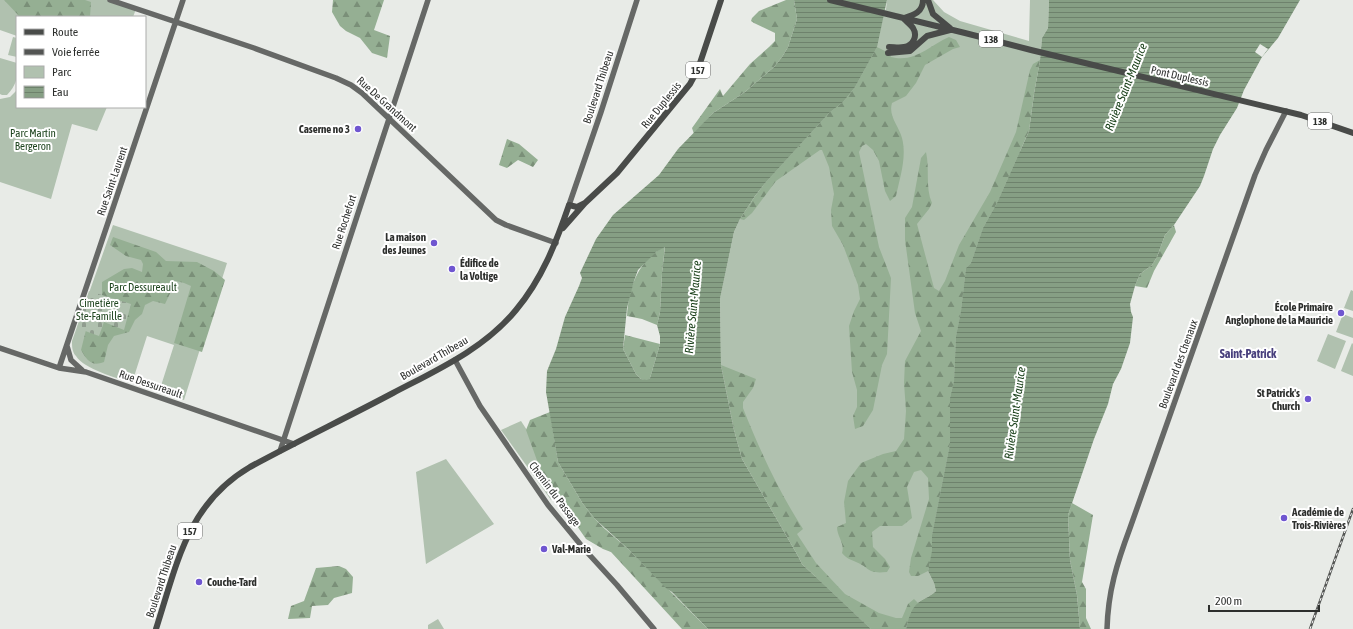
<svg xmlns="http://www.w3.org/2000/svg" width="1353" height="629" viewBox="0 0 1353 629" font-family="'Asap Condensed',sans-serif">
<defs>
<pattern id="forest-firs" width="22" height="20" patternUnits="userSpaceOnUse"><rect width="22" height="20" fill="#95af93"/><path d="M5 1l3.5 6h-7zM16 11l3.5 6h-7z" fill="#7a8f78"/></pattern>
<pattern id="cemetery-stones" width="16" height="16" patternUnits="userSpaceOnUse"><rect width="16" height="16" fill="#b0c1af"/><path d="M2 7V4a2 2 0 0 1 4 0v3zM10 15v-3a2 2 0 0 1 4 0v3z" fill="#909d8f"/></pattern>
<pattern id="water-rules" width="6" height="5" patternUnits="userSpaceOnUse"><rect width="6" height="5" fill="#869f84"/><path d="M0 2.5h6" fill="none" stroke="#6e826c"/></pattern>
</defs>
<rect width="100%" height="100%" fill="#e8ebe7"/>
<!-- green -->
<path fill="#b0c1af" d="M0 0H109L136 9 133 17H17V36L0 30Z
M887 0H933L944 12 960 21 1029 41 1030 0H1049L1048 28 1042 38 1040 60 928 571 934 583 936 591C931 596 925 598 919 602 914 607 907 622 906 629H871L817 580 721 365 720 299 734 232 740 219 886 9Z
M13 37 17 38V57L8 55Z
M0 58 17 63C17 78 18 83 7 95H2L0 94Z
M17 90V107H107L97 131 72 124 51 199 0 182V99L10 97Z
M113 225 227 263 184 400 159 392 174 345 147 336 132 383C117 378 84 369 76 356 72 352 72 346 72 341Z
M1351 290 1353 291V311L1344 308Z
M1343 314 1353 318V338L1336 332Z
M1328 334 1346 341 1335 369 1317 361Z
M1352 343 1353 344V376L1341 371Z
M521 421 565 488 551 500 501 430Z
M446 459 494 524 426 564 416 472Z
M438 619 444 629H428V625Z"/>
<!-- forest -->
<path fill="url(#forest-firs)" d="M4 0H85L91 2 90 17H20Z
M333 0H384L374 30 390 36 387 58 372 53 360 38 346 31 340 26 332 12Z
M786 0H794L797 19 788 47 782 57 774 67 745 92 713 113 694 134 692 128 720 89 723 96 750 64 769 47 775 41V33L754 23 751 21 752 18 759 11Z
M949 37 956 40 960 47 953 49 925 65 916 83 906 96 892 103C888 116 899 126 902 138 907 157 900 177 896 196L890 201 885 191 879 161 873 150 866 144 862 146 859 152 879 247 891 278 887 354 882 365 873 410 863 426 855 429 853 416 857 407V390L852 372 849 326 854 311 860 299 858 285 843 245 832 226 831 210 834 194 829 167 822 150H820L776 181 752 213 744 220 740 219 755 196 766 182 829 113 843 102 855 87 877 47 889 53 891 57C915 63 929 46 949 37Z
M1040 60 1034 94 1029 131 997 203 983 228 971 263 966 268 961 311 956 336 954 381 950 398V444L932 535 933 551 928 571 918 576H911L909 572 911 558 929 499 928 478 921 470 914 472 907 487 912 518 902 526H880L872 532 873 547 885 559 890 567 887 572C866 574 871 568 856 562 850 559 847 559 842 553 845 543 837 537 837 527L846 523 844 502 848 481 861 463 883 454 896 451 904 439 906 411 904 383 905 361 921 331 915 313 905 240V218L912 207 921 158 926 152C930 169 925 187 932 203L929 209 917 224 934 288 939 291 945 281 959 245 990 192 1016 132 1030 70 1033 64Z
M507 139 519 144 538 160 533 167 518 160 507 168 499 165Z
M1174 225 1176 232 1154 271 1147 288 1135 286 1140 274 1152 265 1157 257 1165 235Z
M113 237 156 252 166 261 197 262 214 271 225 280 202 352 174 343 191 286 184 283 176 281 165 304 153 301 145 305 142 314 135 320 129 332 114 336 108 345 104 362C91 367 87 360 81 350L88 322 102 296V282L124 269 132 268 142 272 143 264 141 260 126 256 110 245Z
M665 246 662 273 660 312 657 325 642 319 627 316C629 286 638 261 665 246Z
M625 335 660 344 650 378 647 381 641 379 636 374 623 349Z
M721 365 756 379 753 388 743 402V408C760 451 778 490 803 529L797 534 816 563 845 594 879 613 896 618H902L908 604 914 599 918 603C912 611 908 619 906 629H871L802 564 798 556 742 459 734 430Z
M550 412 558 462 583 504 595 519 605 529 627 548 708 629H682L611 552 603 549 586 539 577 526 539 466 526 430 530 420Z
M1072 503 1093 515 1082 582 1086 589V618L1091 629H1080L1077 595 1070 560 1068 515Z
M339 566 346 569 353 577 352 593 334 598 328 605 312 606 310 618 288 619 291 606 304 601 316 568Z"/>
<!-- cemetery -->
<path fill="url(#cemetery-stones)" d="M89 291 131 304 124 330 104 322 99 336 77 328Z"/>
<!-- water -->
<path fill="url(#water-rules)" fill-rule="evenodd" d="M794 0H887L877 47 855 87 843 102 829 113 766 182 755 196 740 219 734 232 720 299 721 365 734 430 742 459 798 556 802 564 871 629H708L672 592 667 589 627 548 595 519 583 504 558 462 546 392 547 371 556 349 565 317 579 286 582 278 580 273 596 239 613 215 659 175 678 149 713 113 745 92 774 67 782 57 788 47 797 19ZM665 247 662 273 660 312 657 325 660 336V344L650 378 647 380 641 379 636 374 623 349 627 308 634 281 638 270 656 252Z
M1049 0H1300L1278 38 1262 57 1244 90 1237 108 1220 135 1213 149 1204 176 1200 186 1174 225 1165 235 1157 257 1152 265 1140 274 1135 286 1130 304 1131 312 1133 317 1130 343 1121 369 1113 384 1108 404 1094 439 1068 515 1070 560 1077 595 1080 629H906C908 620 911 608 919 602 925 598 931 596 936 591L934 583 928 571 932 551V535L950 444V398L954 381 956 336 961 311 966 268 971 263 983 228 997 203 1029 131 1034 94 1040 60 1042 38 1048 28Z"/>
<!-- pier -->
<path fill="#e8ebe7" d="M1260 44 1268 49 1262 57 1255 52Z"/>
<g fill="none" stroke-linecap="round" stroke-linejoin="round">
<!-- secondary -->
<path stroke="#666866" stroke-width="5.5" d="M110 0 254 48 336 78 351 85 362 93 496 220 506 225 556 243
M569 205 601 112 637 0
M67 346 71 360 82 370
M0 348 59 368 86 372 294 444
M455 360 480 406 548 505 585 550 617 585 654 629
M59 368 183 0
M280 451 428 0
M1107 629C1108 591 1117 563 1130 528L1255 175 1266 150 1286 111"/>
<!-- primary -->
<path stroke="#494b49" stroke-width="6" d="M830 0 965 33 1031 50 1301 115 1353 133
M928 0 933 14 950 28
M904 18C914 15 923 12 923 0
M889 47C894 47 899 48 904 47 913 46 918 36 913 28 911 25 907 22 904 19
M888 53 910 51 927 36 950 30
M563 228 585 203 617 173 690 84 698 69 721 0
M156 629C177 564 187 504 250 467 298 441 346 418 393 393 437 370 484 349 516 310 542 279 556 243 569 205L577 207 585 203"/>
<!-- rail casing -->
<g stroke="#535553" stroke-width="2.5">
<path id="rail" d="M1310 629 1353 509"/>
</g>
<!-- rail -->
<use href="#rail" stroke="#fff" stroke-width="1" stroke-dasharray="3" stroke-linecap="butt"/>
</g>
<!-- markers -->
<g fill="#6f56d0" stroke="#fff" stroke-width="1.5">
<circle cx="358" cy="129" r="4"/>
<circle cx="434" cy="243" r="4"/>
<circle cx="452" cy="269" r="4"/>
<circle cx="1341" cy="313" r="4"/>
<circle cx="1308" cy="399" r="4"/>
<circle cx="1284" cy="518" r="4"/>
<circle cx="544" cy="549" r="4"/>
<circle cx="199" cy="582" r="4"/>
</g>
<g text-anchor="middle" dominant-baseline="central" stroke-width="4" stroke-linejoin="round" paint-order="stroke">
<!-- shield labels -->
<g fill="#fff" stroke="#6c6d6c" stroke-width="1">
<rect x="979" y="31" width="24" height="16" rx="3"/>
<rect x="686" y="62" width="24" height="16" rx="3"/>
<rect x="1308" y="113" width="24" height="16" rx="3"/>
<rect x="178" y="523" width="24" height="16" rx="3"/>
</g>
<g font-size="10" font-weight="bold" fill="#2d2f2d">
<text x="991" y="39">138</text>
<text x="698" y="70">157</text>
<text x="1320" y="121">138</text>
<text x="190" y="531">157</text>
</g>
<!-- street labels -->
<g font-size="11" fill="#2d2f2d" stroke="#fff">
<text transform="translate(1180 76) rotate(13)">Pont Duplessis</text>
<text transform="translate(598 87) rotate(-72)">Boulevard Thibeau</text>
<text transform="translate(387 104) rotate(42)">Rue De Grandmont</text>
<text transform="translate(661 105) rotate(-51)">Rue Duplessis</text>
<text transform="translate(112 181) rotate(-71)">Rue Saint-Laurent</text>
<text transform="translate(344 222) rotate(-72)">Rue Rochefort</text>
<text transform="translate(434 358) rotate(-30)">Boulevard Thibeau</text>
<text transform="translate(1178 364) rotate(-70)">Boulevard des Chenaux</text>
<text transform="translate(151 384) rotate(19)">Rue Dessureault</text>
<text transform="translate(555 494) rotate(53)">Chemin du Passage</text>
<text transform="translate(161 581) rotate(-72)">Boulevard Thibeau</text>
</g>
<!-- poi labels -->
<g font-size="11" font-weight="bold" fill="#2d2f2d" stroke="#fff" text-anchor="end">
<text x="350" y="129">Caserne no 3</text>
<text x="426" y="237">La maison<tspan x="426" dy="13">des Jeunes</tspan></text>
<text x="460" y="263" text-anchor="start">Édifice de<tspan x="460" dy="13">la Voltige</tspan></text>
<text x="1333" y="307">École Primaire<tspan x="1333" dy="13">Anglophone de la Mauricie</tspan></text>
<text x="1300" y="393">St Patrick's<tspan x="1300" dy="13">Church</tspan></text>
<text x="1292" y="512" text-anchor="start">Académie de<tspan x="1292" dy="13">Trois-Rivières</tspan></text>
<text x="552" y="549" text-anchor="start">Val-Marie</text>
<text x="207" y="582" text-anchor="start">Couche-Tard</text>
</g>
<!-- park labels -->
<g font-size="11" fill="#1e441e" stroke="#fff">
<text x="33" y="133">Parc Martin<tspan x="33" dy="13">Bergeron</tspan></text>
<text x="143" y="287">Parc Dessureault</text>
<text x="99" y="303">Cimetière<tspan x="99" dy="13">Ste-Famille</tspan></text>
</g>
<!-- water labels -->
<g font-size="12" font-style="italic" fill="#1a401a" stroke="#fff">
<text transform="translate(1126 87) rotate(-68)">Rivière Saint-Maurice</text>
<text transform="translate(693 307) rotate(-85)">Rivière Saint-Maurice</text>
<text transform="translate(1015 413) rotate(-82)">Rivière Saint-Maurice</text>
</g>
<!-- neighbourhood labels -->
<g font-size="12" font-weight="bold" fill="#49407d" stroke="#fff">
<text x="1248" y="354">Saint-Patrick</text>
</g>
</g>
<!-- legend -->
<rect x="16" y="16" width="130" height="92" fill="#ffffff" stroke="#abacab"/>
<rect x="24" y="29" width="20" height="6" fill="#494b49" stroke="#abacab"/>
<text x="52" y="36" font-size="12" fill="#2d2f2d">Route</text>
<rect x="24" y="49" width="20" height="6" fill="#535553" stroke="#abacab"/>
<text x="52" y="56" font-size="12" fill="#2d2f2d">Voie ferrée</text>
<rect x="24" y="66" width="20" height="12" fill="#b0c1af" stroke="#abacab"/>
<text x="52" y="76" font-size="12" fill="#2d2f2d">Parc</text>
<rect x="24" y="86" width="20" height="12" fill="url(#water-rules)" stroke="#abacab"/>
<text x="52" y="96" font-size="12" fill="#2d2f2d">Eau</text>
<!-- scale -->
<path d="M1209 605v6h110v-6" fill="none" stroke="#2d2f2d" stroke-width="2"/>
<text x="1215" y="605" font-size="12" fill="#2d2f2d" stroke="#ffffff" stroke-width="3" paint-order="stroke">200 m</text>
</svg>
